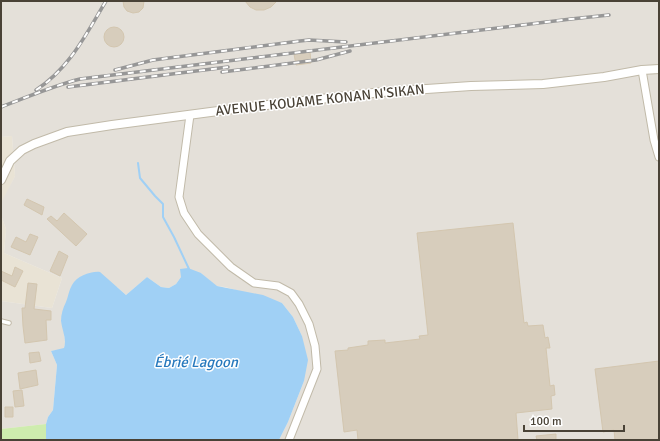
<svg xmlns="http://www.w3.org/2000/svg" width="660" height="441" viewBox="0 0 660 441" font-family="Signika,sans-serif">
<rect width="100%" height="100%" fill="#f5f1e8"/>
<!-- residential -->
<path fill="#e9e3d5" d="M12 136 15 176 2 203 1 207V137Z
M1 215 6 229 4 253 62 278 52 308 1 301Z"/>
<!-- industrial -->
<path fill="#e4e0d9" d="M1 1H659V440H279L288 422 304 381 302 336 293 317 282 303 225 287 216 286 201 273 181 277 176 284 169 288 161 287 147 277 126 295 117 287 61 320 64 329 65 344 64 349 51 351 57 365 53 410 48 417 46 424 1 429V301L52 308 62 278 4 253 6 229 1 215V203L15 176 12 136 1 137Z"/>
<!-- green -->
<path fill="#ceecae" d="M46 424V440H1V429Z"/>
<!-- water -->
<path fill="#a0d0f5" d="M188 268 201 273 217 286 263 295 282 303 293 317 302 336 308 360 304 381 288 422 279 440H46V424L48 417 53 410 57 365 51 351 64 348C67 339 62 330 61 321 61 314 63 308 66 302 68 297 69 290 72 285 77 276 91 271 100 272L126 295 147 277 161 287 169 288 176 284 181 277 180 269Z"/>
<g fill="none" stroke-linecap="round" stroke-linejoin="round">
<!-- stream -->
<path stroke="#a0d0f5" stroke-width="2" d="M138 163 140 178 155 196 163 204V217L174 237 189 269"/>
</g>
<!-- building -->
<path fill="#d7cdbc" stroke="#d3c6af" d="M123 1H144L143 8 139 12 133 13 127 11 124 7Z
M245 1H277L271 7 264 10H256L250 7Z
M104 37a10 10 0 1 1 20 0a10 10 0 1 1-20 0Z
M310 52 311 63 296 65 294 54Z
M27 199 44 207 42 215 24 205Z
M64 213 87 234 76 246 47 219 51 216 57 221Z
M513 223 524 323 527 322 528 326 543 325 545 338 548 337 550 348H546L550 386 554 385 555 395 551 396 552 409 516 413 518 440H358L357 430 344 432 335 351 348 350V348L368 345V341L385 340V343L420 339 419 336 428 335 417 233Z
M30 234 38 237 30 255 11 247 16 237 26 242Z
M59 251 68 256 60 276 50 271Z
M15 267 23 271 15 287 1 280V271L12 276Z
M28 283 37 284 34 309 51 311V320H46L47 340 25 343 23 326 22 308H25Z
M39 352 41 361 30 363 29 353Z
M659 361V440H615L614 430 603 432 595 369Z
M36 370 38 385 20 389 18 373Z
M22 390 24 406 15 407 13 391Z
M5 407H13V417H5Z
M556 434V440H537L536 436Z"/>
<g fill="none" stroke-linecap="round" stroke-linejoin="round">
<!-- service casing -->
<g stroke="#c1baa9" stroke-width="5.5">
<path id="service" d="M1 321 9 323"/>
</g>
<!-- minor casing -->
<g stroke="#c1baa9" stroke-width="9">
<path id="minor" d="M642 70 654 140 659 157
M190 115 179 197 184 213 198 234 231 267 254 283 278 286 291 293 299 304 309 324 315 346 317 369 289 440"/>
</g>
<!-- tertiary casing -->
<g stroke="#c1baa9" stroke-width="10">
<path id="tertiary" d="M1 180 10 161 22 150 34 144 67 132 112 125 241 108 382 92 471 86 543 84 604 77 642 70 659 69"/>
</g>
<!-- service -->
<use href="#service" stroke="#fff" stroke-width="3.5"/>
<!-- minor -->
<use href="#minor" stroke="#fff" stroke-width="7"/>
<!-- tertiary -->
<use href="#tertiary" stroke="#fff" stroke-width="8"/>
<!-- rail casing -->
<g stroke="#979797" stroke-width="3.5">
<path id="rail" d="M115 70 153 60 300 41 309 40 346 42
M222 72 316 60 350 51
M68 87 228 67
M36 90C70 68 86 34 106 1
M1 107C27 97 53 86 80 79L571 19 609 15"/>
</g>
<!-- rail -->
<use href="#rail" stroke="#fff" stroke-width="2" stroke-dasharray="6" stroke-linecap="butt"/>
</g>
<g text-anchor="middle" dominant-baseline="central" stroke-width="3" stroke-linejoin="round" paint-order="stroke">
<!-- street labels -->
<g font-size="14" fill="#494236" stroke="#fff">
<text transform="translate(320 100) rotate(-6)">AVENUE KOUAME KONAN N'SIKAN</text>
</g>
<!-- water labels -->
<g font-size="15" font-style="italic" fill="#2779bd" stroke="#fff">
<text x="196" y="362">Ébrié Lagoon</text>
</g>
</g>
<!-- border -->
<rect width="660" height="441" fill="none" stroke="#494236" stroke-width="4"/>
<!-- scale -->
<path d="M524 425v6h100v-6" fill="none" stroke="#494236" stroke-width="2"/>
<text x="530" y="425" font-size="12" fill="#494236" stroke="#ffffff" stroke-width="3" paint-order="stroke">100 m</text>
</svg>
